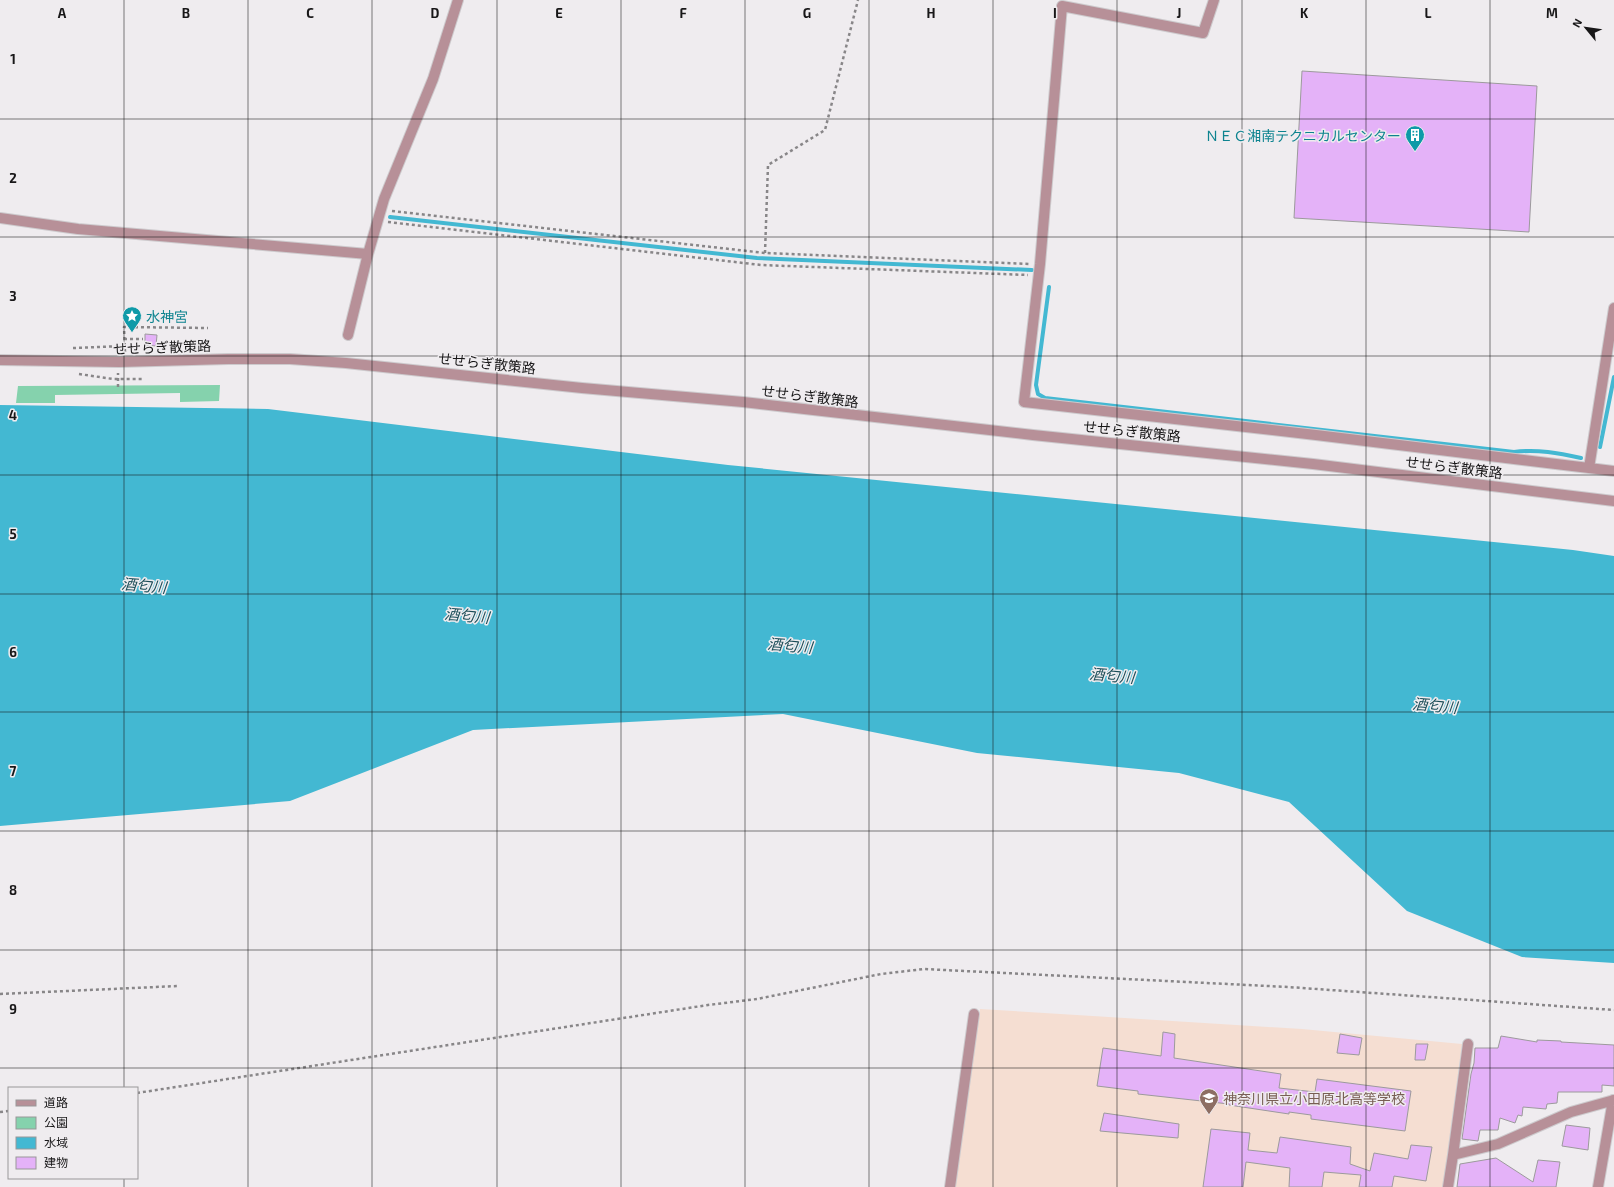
<svg xmlns="http://www.w3.org/2000/svg" width="1614" height="1187" viewBox="0 0 1614 1187" font-family="'Exo 2','Noto Sans JP',sans-serif">
<rect width="100%" height="100%" fill="#efecef"/>
<!-- education -->
<path fill="#f5ded2" d="M980 1009 1302 1029 1462 1044 1443 1187H955Z"/>
<!-- green -->
<path fill="#85d2ad" d="M220 385 219 401 180 402V393L55 395V403H16L18 386Z"/>
<!-- water -->
<path fill="#43b8d2" d="M0 405 268 409 728 465 1573 550 1614 556V963L1522 957 1407 911 1289 802 1179 773 977 753 783 714 473 730 290 801 0 826Z"/>
<g fill="none" stroke-linecap="round" stroke-linejoin="round">
<!-- stream -->
<path stroke="#43b8d2" stroke-width="4" d="M390 217 757 258 1032 270
M1049 287 1036 385 1038 394 1045 398 1514 452C1537 449 1559 453 1581 458
M1600 447 1614 377"/>
</g>
<!-- building -->
<path fill="#e4b2f8" stroke="#9c9a9c" d="M1302 71 1537 86 1529 232 1294 218Z
M145 334 157 335 156 346 145 345Z
M1163 1032 1175 1034 1174 1058 1281 1074 1279 1088 1315 1092 1317 1079 1411 1091 1405 1131 1311 1119V1115L1289 1112V1114L1229 1105V1104L1138 1094V1091L1097 1086 1103 1048 1161 1056Z
M1340 1034 1362 1038 1359 1055 1337 1053Z
M1501 1036 1537 1042V1040L1561 1041V1042L1614 1045V1086L1602 1085V1092H1558L1557 1103 1547 1104 1546 1109 1523 1107 1522 1116 1518 1115 1515 1123 1500 1118 1498 1130H1480L1478 1141 1462 1139 1471 1074 1474 1063 1475 1048H1498Z
M1416 1044H1428L1425 1060H1415Z
M1104 1113 1179 1124 1178 1138 1100 1131Z
M1566 1125 1590 1128 1588 1150 1562 1146Z
M1211 1129 1250 1133 1248 1150 1277 1153 1280 1137 1351 1147 1350 1164 1370 1171 1374 1153 1408 1159 1411 1145 1432 1147 1426 1181 1394 1176 1392 1187H1359L1361 1175 1324 1172 1322 1187H1289L1290 1168 1246 1162 1243 1187H1203Z
M1496 1158 1533 1182 1538 1160 1560 1162 1556 1187H1457L1460 1164Z"/>
<g fill="none" stroke-linecap="round" stroke-linejoin="round">
<!-- minor casing -->
<g stroke="#cdcacd" stroke-width="12">
<path id="minor" d="M1214 0 1203 33 1062 6 1040 264 1024 402 1316 435 1614 471
M0 218 78 229 368 254 384 199 433 79 458 0
M348 335 368 254
M0 360 119 362 228 359H290L346 363 582 388 743 402 1033 435 1313 464 1614 501
M1589 468 1614 308
M1453 1155 1468 1044
M950 1187 974 1014
M1448 1187 1453 1155 1498 1144 1571 1112 1614 1100
M1598 1187 1613 1100"/>
</g>
<!-- path -->
<path stroke="#888688" stroke-width="2.5" stroke-dasharray="3 3" stroke-linecap="butt" d="M392 211 765 253 1030 264
M388 222 761 265 1028 275
M765 253 768 165 825 130 858 0
M124 339H143
M73 348 124 346
M125 352 124 327 208 328
M79 374 113 379H143
M118 387V373
M0 994 178 986
M137 1093 708 1005 757 999 881 974 924 969 1288 987 1614 1010
M0 1112 9 1111"/>
<!-- minor -->
<use href="#minor" stroke="#b79098" stroke-width="10"/>
</g>
<!-- grid -->
<path fill="none" stroke="#181718" stroke-width="1" stroke-opacity="0.55" d="M124 0V1088M248 0V1187M372 0V1187M497 0V1187M621 0V1187M745 0V1187M869 0V1187M993 0V1187M1117 0V1187M1242 0V1187M1366 0V1187M1490 0V1187M0 119H1614M0 237H1614M0 356H1614M0 475H1614M0 594H1614M0 712H1614M0 831H1614M0 950H1614M0 1068H1614M124 1178V1187"/>
<!-- icons -->
<defs>
<g id="building-pin" transform="scale(1)"><path d="M0 17L-7.5 6A9.5 9.5 0 1 1 7.5 6Z" fill="#0f9aa8" stroke="#efecef"/><path d="M-4-6H4V6H1V3H-1V6H-4ZM-2.5-4.3h1.7v1.8h-1.7ZM.8-4.3h1.7v1.8H.8ZM-2.5-1h1.7V.8h-1.7ZM.8-1h1.7V.8H.8Z" fill="#fff"/></g>
<g id="sight-pin" transform="scale(1)"><path d="M0 17L-7.5 6A9.5 9.5 0 1 1 7.5 6Z" fill="#0f9aa8" stroke="#efecef"/><path d="M0-6L1.8-2.2L6-1.7L2.9 1.2L3.7 5.4L0 3.3L-3.7 5.4L-2.9 1.2L-6-1.7L-1.8-2.2Z" fill="#fff"/></g>
<g id="school-pin" transform="scale(1)"><path d="M0 17L-7.5 6A9.5 9.5 0 1 1 7.5 6Z" fill="#8d6e63" stroke="#efecef"/><path d="M0-5L7-2L0 1L-7-2ZM-4 1L0 2.5L4 1V4Q0 6-4 4Z" fill="#fff"/></g>
</defs>
<g fill-rule="evenodd">
<use href="#building-pin" x="1415" y="135"/>
<use href="#sight-pin" x="132" y="316"/>
<use href="#school-pin" x="1209" y="1098"/>
</g>
<g text-anchor="middle" dominant-baseline="central" stroke-width="3" stroke-linejoin="round" paint-order="stroke">
<!-- culture labels -->
<g font-size="14" fill="#0d838f" stroke="#efecef" text-anchor="end">
<text x="1401" y="135">ＮＥＣ湘南テクニカルセンター</text>
<text x="146" y="316" text-anchor="start">水神宮</text>
</g>
<!-- street labels -->
<g font-size="14" fill="#181718" stroke="#efecef">
<text transform="translate(162 347) rotate(-2)">せせらぎ散策路</text>
<text transform="translate(487 363) rotate(6)">せせらぎ散策路</text>
<text transform="translate(810 396) rotate(7)">せせらぎ散策路</text>
<text transform="translate(1132 431) rotate(6)">せせらぎ散策路</text>
<text transform="translate(1454 467) rotate(7)">せせらぎ散策路</text>
</g>
<!-- education labels -->
<g font-size="14" fill="#785e54" stroke="#efecef" text-anchor="start">
<text x="1223" y="1098">神奈川県立小田原北高等学校</text>
</g>
<!-- water labels -->
<g font-size="15" font-style="italic" fill="#1b4d58" stroke="#efecef">
<text transform="translate(144 585) rotate(5)">酒匂川</text>
<text transform="translate(467 615) rotate(5)">酒匂川</text>
<text transform="translate(790 645) rotate(5)">酒匂川</text>
<text transform="translate(1112 675) rotate(5)">酒匂川</text>
<text transform="translate(1435 705) rotate(5)">酒匂川</text>
</g>
</g>
<g font-size="13" text-anchor="middle" font-weight="bold" fill="#181718" stroke="#efecef" stroke-width="3" stroke-linejoin="round" paint-order="stroke">
<text x="62" y="18">A</text>
<text x="186" y="18">B</text>
<text x="310" y="18">C</text>
<text x="435" y="18">D</text>
<text x="559" y="18">E</text>
<text x="683" y="18">F</text>
<text x="807" y="18">G</text>
<text x="931" y="18">H</text>
<text x="1055" y="18">I</text>
<text x="1179" y="18">J</text>
<text x="1304" y="18">K</text>
<text x="1428" y="18">L</text>
<text x="1552" y="18">M</text>
<text x="13" y="64">1</text>
<text x="13" y="183">2</text>
<text x="13" y="301">3</text>
<text x="13" y="420">4</text>
<text x="13" y="539">5</text>
<text x="13" y="657">6</text>
<text x="13" y="776">7</text>
<text x="13" y="895">8</text>
<text x="13" y="1014">9</text>
</g>
<!-- legend -->
<rect x="8" y="1087" width="130" height="92" fill="#efecef" stroke="#999799"/>
<rect x="16" y="1100" width="20" height="6" fill="#b79098" stroke="#999799"/>
<text x="44" y="1107" font-size="12" fill="#181718">道路</text>
<rect x="16" y="1117" width="20" height="12" fill="#85d2ad" stroke="#999799"/>
<text x="44" y="1127" font-size="12" fill="#181718">公園</text>
<rect x="16" y="1137" width="20" height="12" fill="#43b8d2" stroke="#999799"/>
<text x="44" y="1147" font-size="12" fill="#181718">水域</text>
<rect x="16" y="1157" width="20" height="12" fill="#e4b2f8" stroke="#999799"/>
<text x="44" y="1167" font-size="12" fill="#181718">建物</text>
<!-- north arrow -->
<g transform="translate(1586 28) rotate(299)" stroke="#efecef" stroke-width="3" paint-order="stroke">
<path d="M0-3L7 15L0 10L-7 15Z" fill="#181718"/>
<text y="-6" font-size="11" font-weight="bold" text-anchor="middle" fill="#181718">N</text>
</g>
</svg>
